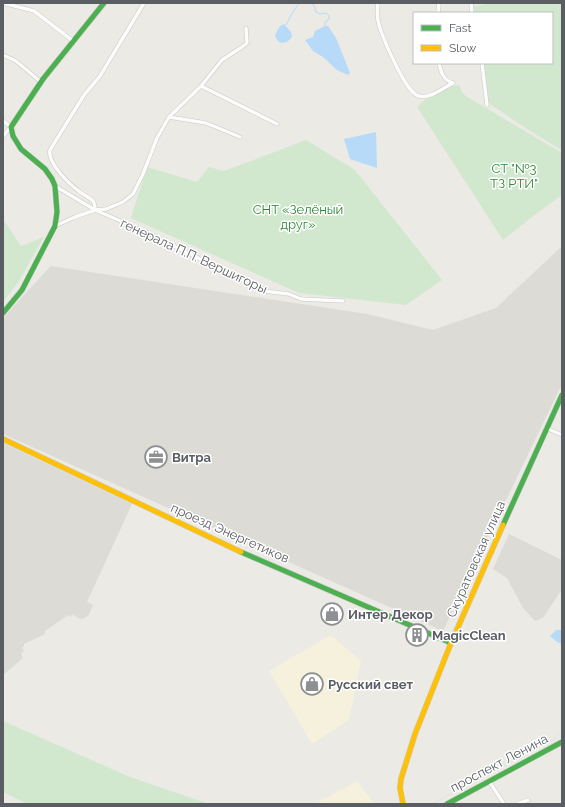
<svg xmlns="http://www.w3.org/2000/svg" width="565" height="807" viewBox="0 0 565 807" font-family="Raleway,sans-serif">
<rect width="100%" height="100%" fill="#ebeae4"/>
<!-- commercial -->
<path fill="#f6f1dc" d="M331 635 361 661 349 720 312 744 269 671Z
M357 781 375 804H315Z"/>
<!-- industrial -->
<path fill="#dcdbd5" d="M562 246V384L443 631 3 434V319L21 298 51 266 367 314 433 330 496 308Z
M3 443 132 504 87 602 93 605 89 615 85 618 80 619 72 614 71 617 68 615 45 631V633L43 635 24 644V646L22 648 24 651 21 653 23 658 3 675Z
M509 534 562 560V589L543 618 535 621 523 608 507 578 493 569Z"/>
<!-- green -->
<path fill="#d1e8cf" d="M491 3H562V150L538 136 488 103V94L482 63H552V13H473L472 7Z
M459 85 463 94 471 99 562 153V195L537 213 503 240 417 107C427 96 443 87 459 85Z
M306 140 355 170 442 280 406 305 299 293 131 218 147 167 197 182 209 167 224 171Z
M3 219 21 246 44 237 19 281 3 302Z
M3 721 130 777 209 804H27L3 792Z"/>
<!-- water -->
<path fill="#b6daf7" d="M284 24 291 32 292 37 287 42 281 43 277 40 275 35 280 26Z
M325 26H328L336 38 350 73 348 75 337 70 323 57 313 51 305 40 313 37 315 31Z
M376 132 377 168 350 159 344 139Z
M556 630H562V644L557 642 550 636Z"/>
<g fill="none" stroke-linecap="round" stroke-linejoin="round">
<!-- stream -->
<path stroke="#b6daf7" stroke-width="1" d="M310 3 314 5 316 12 320 14 326 13 329 16V19L325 22V26
M286 25C289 21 290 16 293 12 295 8 297 7 299 3"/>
<!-- street casing -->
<g stroke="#c7c7c5" stroke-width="4.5">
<path id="street" d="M3 3 34 11 73 41
M378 3C377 10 377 18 379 25 383 38 406 94 419 96 430 99 443 88 453 83
M471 3 472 13
M438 13 439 3
M3 55 16 61 41 82
M439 63C441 72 443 80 453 83
M482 63 487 105
M201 86 277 124
M169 117 206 123 240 137
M3 121 11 127 3 136
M55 186 95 210 146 232 264 291 289 294 301 299 343 301
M95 210C95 207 95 204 93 201 90 198 84 195 80 192 70 185 47 163 50 150L84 95 100 76 144 3
M55 226 75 217 95 210 106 209 123 202 133 194 143 174 157 138 169 117 201 86 222 60 242 47 247 43 246 28
M546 428 562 435
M489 781 504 804
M517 804 528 800"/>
</g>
<!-- fast casing -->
<g stroke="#c7c8c6" stroke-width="6">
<path id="fast" d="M3 313 22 290 55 226 57 212 55 186 52 179 45 169 21 149 13 136 11 127 43 79 104 3
M503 525 562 395
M241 552 451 643
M447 804 562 742"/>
</g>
<!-- slow casing -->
<g stroke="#c7c8c6" stroke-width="6">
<path id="slow" d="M3 439 241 552
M403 804 400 788 401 779 415 734 451 643 503 525"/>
</g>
<!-- street -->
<use href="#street" stroke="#fcfcfb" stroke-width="3.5"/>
<!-- fast -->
<use href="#fast" stroke="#4caf50" stroke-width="5"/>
<!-- slow -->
<use href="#slow" stroke="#ffc107" stroke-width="5"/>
<!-- tram -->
<path stroke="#e2e2e1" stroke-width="1" d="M432 804 553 740 562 731"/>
<!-- rail -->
<path stroke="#e2e2e1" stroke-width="1" stroke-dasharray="1 5" stroke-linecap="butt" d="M372 326C388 328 405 332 421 330 454 328 493 311 517 287 533 271 547 252 562 234"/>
</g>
<!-- icons -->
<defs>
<g id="office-ring" transform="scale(1.15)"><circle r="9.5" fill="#fff" stroke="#8d8f90" stroke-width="1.5"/><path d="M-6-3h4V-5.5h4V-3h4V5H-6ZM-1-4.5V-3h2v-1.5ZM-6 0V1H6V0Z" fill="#8d8f90"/></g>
<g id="shop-ring" transform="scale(1.15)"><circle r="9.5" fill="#fff" stroke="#8d8f90" stroke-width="1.5"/><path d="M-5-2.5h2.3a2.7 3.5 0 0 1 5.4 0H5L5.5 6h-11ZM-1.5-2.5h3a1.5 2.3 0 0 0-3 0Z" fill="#8d8f90"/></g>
<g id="building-ring" transform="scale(1.15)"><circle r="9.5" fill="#fff" stroke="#8d8f90" stroke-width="1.5"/><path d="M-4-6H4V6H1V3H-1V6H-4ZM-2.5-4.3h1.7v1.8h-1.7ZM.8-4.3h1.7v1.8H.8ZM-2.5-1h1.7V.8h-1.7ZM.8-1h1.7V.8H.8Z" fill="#8d8f90"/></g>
</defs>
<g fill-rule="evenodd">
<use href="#office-ring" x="156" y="457"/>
<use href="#shop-ring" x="332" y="614"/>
<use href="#building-ring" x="417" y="635"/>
<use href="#shop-ring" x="312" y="684"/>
</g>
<g text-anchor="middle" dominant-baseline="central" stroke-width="3" stroke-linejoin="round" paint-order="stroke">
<!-- park labels -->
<g font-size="13" fill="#308436" stroke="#fff">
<text x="514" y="168">СТ "№3<tspan x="514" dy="15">ТЗ РТИ"</tspan></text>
<text x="298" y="209">СНТ «Зелёный<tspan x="298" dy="15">друг»</tspan></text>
</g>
<!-- street labels -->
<g font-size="13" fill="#5a5e63" stroke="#fff">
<text transform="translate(194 256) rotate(25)">генерала П.П. Вершигоры</text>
<text transform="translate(230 533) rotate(24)">проезд Энергетиков</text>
<text transform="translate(476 559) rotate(-66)">Скуратовская улица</text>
<text transform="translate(499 763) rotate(-28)">проспект Ленина</text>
</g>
<!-- poi labels -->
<g font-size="13" font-weight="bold" fill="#5a5e63" stroke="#fff" text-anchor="start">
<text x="172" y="457">Витра</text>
<text x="348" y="614">Интер Декор</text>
<text x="432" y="635">MagicClean</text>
<text x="328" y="684">Русский свет</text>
</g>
</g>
<!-- border -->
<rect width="565" height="807" fill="none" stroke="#5a5e63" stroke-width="8"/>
<!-- legend -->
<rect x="413" y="12" width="140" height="52" fill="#ffffff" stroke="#bdbfc1"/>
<rect x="421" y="25" width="20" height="6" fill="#4caf50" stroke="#bdbfc1"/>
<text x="449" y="32" font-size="12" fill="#5a5e63">Fast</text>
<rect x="421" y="45" width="20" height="6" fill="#ffc107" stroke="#bdbfc1"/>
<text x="449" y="52" font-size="12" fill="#5a5e63">Slow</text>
</svg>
